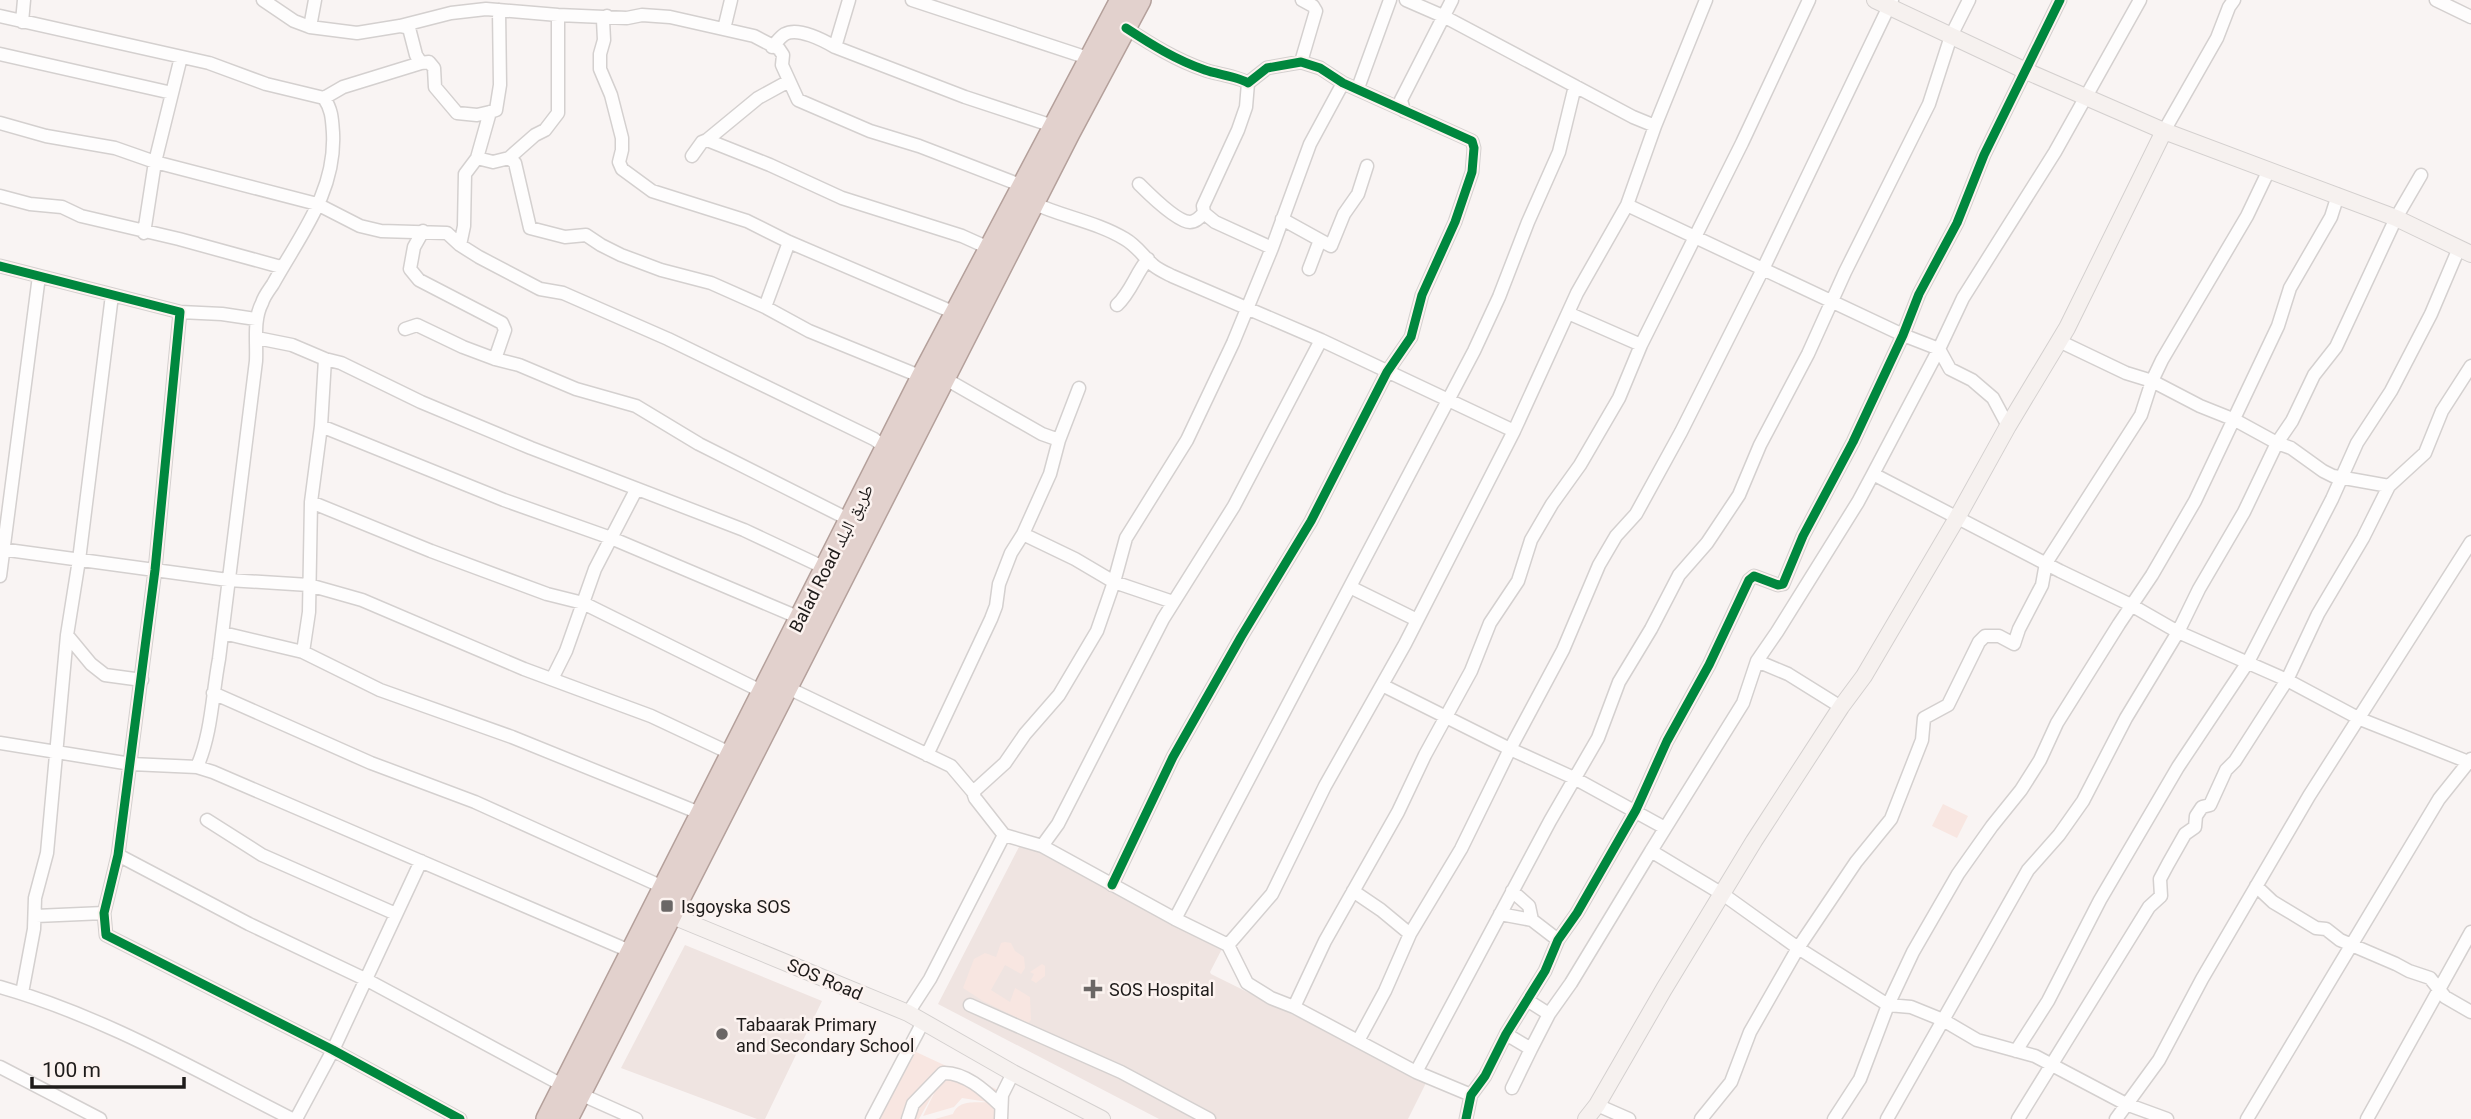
<svg xmlns="http://www.w3.org/2000/svg" width="2471" height="1119" viewBox="0 0 2471 1119" font-family="Roboto,'Noto Naskh Arabic',sans-serif">
<rect width="100%" height="100%" fill="#f9f4f3"/>
<!-- built -->
<path fill="#efe4e1" d="M1022 841 1224 945 1210 972 1211 974 1427 1081 1408 1119H1159L938 1004Z
M685 945 822 1001 765 1119H757L621 1068Z"/>
<!-- green -->
<path fill="#f8e6e1" d="M1943 804 1968 816 1957 838 1932 826Z
M1005 942 1011 943 1015 951 1024 957 1025 968 1020 976 1021 974 1005 965 991 990 1010 1002 1015 988 1030 997 1031 1020 1028 1023 983 1001 963 988 974 959 985 953 996 957 1001 943Z
M1042 964 1045 966V976L1036 983 1031 980 1034 974 1030 972Z
M914 1051 998 1090V1094L956 1072 943 1080H957L999 1101 1000 1119H935L953 1114C959 1099 975 1103 988 1102L962 1098 954 1107 923 1116 938 1085 919 1119H876Z"/>
<g fill="none" stroke-linecap="round" stroke-linejoin="round">
<!-- street casing -->
<g stroke="#d4d0cf" stroke-width="15">
<path id="street" d="M263 0 294 21 310 27 357 33 400 26 451 13 486 9 558 15 627 18 642 15 670 17 754 36 779 49 783 55 782 65 798 100 870 131 919 146 1023 186
M912 0 1091 59
M1406 0 1445 17 1633 117 1655 126 1627 205 1577 293 1514 431
M2140 0 2055 152 1963 298 1939 349 1873 474 2060 571 2131 605 2178 632 2287 680 2360 719 2471 763
M2436 0 2471 17
M0 16 209 63 266 84 324 98C332 110 332 119 333 133 336 192 300 235 273 284 269 290 264 296 262 303 253 320 257 342 256 361L219 659C212 696 212 732 197 767
M607 16 603 20 604 40 600 54V69L611 95 622 138V150L619 162 622 169 652 191 747 221 789 242 955 313
M22 22 24 0
M400 26 409 28 416 55 421 63 429 62 434 68 435 87 457 113 477 115 490 112
M310 27 315 0
M724 29 731 0
M772 47C776 43 780 37 785 34 798 27 823 40 835 47L965 97 1053 126
M835 47 849 0
M0 54 172 93
M1301 62 1316 11 1313 6 1302 0
M1248 83 1246 107 1238 130 1203 206 1204 213 1215 222 1272 248
M1358 88 1390 0
M324 98 343 87 421 63
M1404 111 1401 100 1452 0
M0 123 46 136 115 148 155 162 317 204 360 226 381 231 447 233 460 245 479 257 540 289 563 293 668 339 874 439 886 448
M1655 126 1706 0
M2164 131 2217 38 2229 7 2234 0
M707 140 770 165 842 198 962 236 991 249
M692 156 702 142 707 140 758 98 789 81
M477 158 493 162 509 158 515 163 530 228 565 237 586 235 601 245 621 255 661 270 711 283 765 307 809 331 922 377
M509 158 535 135 545 130 558 113V15
M1139 184C1148 193 1177 222 1190 222 1196 222 1200 217 1204 213
M0 196 30 204 62 207 81 216 179 239 281 267
M1033 203C1063 217 1097 222 1125 239 1137 246 1143 256 1153 265 1159 270 1166 273 1172 276L1321 340 1514 431 1405 644 1325 786 1272 894 1228 945
M1627 205 1903 335 1939 349 1950 369 1972 380 1993 398 2008 426
M1282 219 1320 240
M423 231 414 247 410 269 419 280 502 323 505 330 495 359
M144 233 155 162 181 57
M460 245 464 226 465 174 477 158 490 112 496 110 500 85 499 10
M0 266 180 312 155 570 118 855 104 913 106 935 333 1050 460 1119
M1309 269 1320 240 1331 246 1344 214 1358 194 1367 166
M1117 305C1131 292 1136 273 1148 259
M765 307 789 242
M180 312 222 314 256 319
M1568 313 1641 345
M405 329 417 325 463 347 495 359 519 365 576 389 636 406 699 444 850 520
M257 338 292 345 325 359 341 363 421 402 531 448 744 530 825 568
M2059 341 2126 373 2152 381 2200 406 2235 420 2277 443 2291 448 2323 471 2333 476 2389 486
M944 378 1042 434 1059 440
M321 426 504 500 611 538 800 618
M1873 474 1858 502 1777 632 1757 661 1743 703 1651 851 1724 895 1798 948 1888 1005 1911 1007 1943 1020 1977 1040 2035 1056 2126 1104 2167 1119
M311 502 431 551 547 594 583 603 763 692
M0 549 228 580 309 585 362 600 524 669 651 716 732 754
M0 576 39 276
M1350 587 1417 620
M1173 602 1114 582 1126 538 1187 440 1233 343 1272 248 1310 144 1343 83
M223 633 303 652 380 690 512 737 702 814
M67 635 91 664 105 675 142 680
M303 652 309 612 311 502 321 426 325 359
M1757 661 1788 674 1841 707
M552 679 566 651 595 569 636 490
M1382 685 1510 749 1563 650 1599 565 1616 536 1636 514 1681 432 1763 269 1892 0
M786 687 951 766 973 792 975 798 1004 835 1042 846 1175 919 1228 945 1247 983 1271 998 1294 1007 1416 1072 1471 1095
M213 693 371 763 475 802 665 888
M0 743 131 764 197 767 213 772C353 832 493 891 632 952
M927 755 991 619 996 606 999 584 1011 553 1023 534 1050 474 1059 440 1079 388
M973 792 1005 763 1025 734 1059 695 1097 631 1114 582 1075 559 1023 534
M207 820 262 855 396 914
M1042 846 1058 824 1163 619 1234 506 1321 340
M118 855 249 924 367 980 564 1086
M1112 885 1173 757 1241 637 1311 521 1387 372 1411 337 1422 295 1455 222 1472 172 1474 148 1472 141 1343 83 1320 68 1301 62 1267 68 1248 83C1240 77 1216 74 1205 70 1176 60 1152 45 1126 28
M2256 886 2273 902 2316 928 2326 929 2340 940 2396 964 2409 971 2430 978 2445 997 2471 1012
M1353 891 1381 910 1410 934
M1512 891 1529 906 1532 920 1558 940
M1500 914 1532 920
M36 916 104 913
M1175 919 1474 351 1499 297 1528 222 1559 152 1575 86
M0 987C103 1016 197 1071 292 1119
M22 993 34 929 35 898 47 853 67 635 79 560 112 295
M970 1005 1121 1072 1209 1119
M1294 1007 1325 941 1398 812 1425 755 1471 671 1490 623 1518 581 1531 540 1552 504 1580 465 1619 398 1641 345 1742 143 1809 0
M908 1013 930 979 1004 835
M1549 1014 1571 983 1651 851
M1506 1034 1531 1049 1549 1014 1527 1000
M1358 1041 1385 991 1410 934 1461 849 1510 749 1574 778 1665 828
M2016 1051 2048 1001 2100 900 2178 767 2248 662 2332 499 2357 443 2391 391 2431 314 2459 248
M0 1067 100 1119
M1416 1072 1550 821 1598 738 1619 682 1651 629 1679 575 1707 543 1739 495 1760 445 1808 354 1845 272 1929 104 1951 36 1969 0
M1512 1088 1531 1049
M580 1094 636 1119
M1597 1105 1629 1119
M296 1119 333 1050 421 861
M872 1119 923 1022
M908 1119 913 1104 943 1073C965 1072 985 1091 1000 1105
M1001 1119 1002 1095 1013 1073
M1466 1119 1471 1095 1485 1076 1506 1034 1545 971 1558 940 1577 913 1636 810 1667 741 1709 665 1749 580 1754 576 1778 585 1783 584 1803 536 1853 442 1903 335 1919 294 1957 223 1984 155 2060 0
M1701 1119 1731 1082 1750 1032 1798 948 1856 862 1891 819 1922 740 1924 718 1948 705 1979 642 1985 636H1999L2014 644 2019 629 2042 585 2046 563 2141 415 2152 381 2162 360 2247 216 2268 172
M1834 1119 1860 1079 1888 1005 1913 952 1958 874 1992 826 2021 790 2040 760 2057 723 2119 624 2152 575 2195 501 2278 326 2290 288 2331 217 2338 195
M1887 1119 2028 870 2059 835 2083 801 2126 718 2178 632 2199 589 2244 512 2277 443 2292 421 2314 375 2336 347 2396 218 2421 175
M2018 1119 2149 907 2161 896 2160 879 2168 864 2185 834 2195 827 2196 816 2202 807 2210 805 2226 770 2235 761 2287 680 2318 614 2363 538 2389 486 2425 453 2442 411 2471 366
M2116 1119 2159 1060 2202 979 2309 796 2471 542
M2247 1119 2439 799 2471 759
M2367 1119 2471 932"/>
</g>
<!-- secondary casing -->
<g stroke="#d4d0cf" stroke-width="18">
<path id="secondary" d="M1875 0 2026 71 2164 131 2396 218 2471 254
M663 912 908 1013 1013 1073 1102 1119
M1586 1119 1597 1105 1664 989 1754 841 1841 707 1864 676 1957 518 2008 426 2067 328 2164 131"/>
</g>
<!-- highway casing -->
<g stroke="#b4a09b" stroke-width="24">
<path id="highway" d="M547 1119 922 377 1121 0
M567 1119 1069 133 1140 0"/>
</g>
<!-- street -->
<use href="#street" stroke="#fefdfd" stroke-width="12"/>
<!-- secondary -->
<use href="#secondary" stroke="#f6f1ef" stroke-width="16"/>
<!-- highway -->
<use href="#highway" stroke="#e2d1cd" stroke-width="21"/>
<!-- cycleway casing -->
<g stroke="#fcf3f0" stroke-width="13">
<path id="cycleway" d="M0 266 180 312 155 570 118 855 104 913 106 935 333 1050 460 1119
M1112 885 1173 757 1241 637 1311 521 1387 372 1411 337 1422 295 1455 222 1472 172 1474 148 1472 141 1343 83 1320 68 1301 62 1267 68 1248 83C1240 77 1216 74 1205 70 1176 60 1152 45 1126 28
M1466 1119 1471 1095 1485 1076 1506 1034 1545 971 1558 940 1577 913 1636 810 1667 741 1709 665 1749 580 1754 576 1778 585 1783 584 1803 536 1853 442 1903 335 1919 294 1957 223 1984 155 2060 0"/>
</g>
<!-- cycleway -->
<use href="#cycleway" stroke="#00873e" stroke-width="9"/>
</g>
<!-- markers -->
<g fill="#6b6766" stroke="#fcf3f0" stroke-width="2.5">
<rect x="660" y="899" width="14" height="14" rx="3.5"/>
<path d="M1089.5 978.5h7v7h7v7h-7v7h-7v-7h-7v-7h7z"/>
<circle cx="722" cy="1034" r="7"/>
</g>
<g text-anchor="middle" dominant-baseline="central" stroke-width="5" stroke-linejoin="round" paint-order="stroke">
<!-- street labels -->
<g font-size="18" fill="#1e1b1a" stroke="#fcf3f0">
<text transform="translate(831 558) rotate(-63)">Balad Road طريق البلد</text>
<text transform="translate(825 979) rotate(23)">SOS Road</text>
</g>
<!-- poi labels -->
<g font-size="18" fill="#1e1b1a" stroke="#fcf3f0" text-anchor="start">
<text x="681" y="906">Isgoyska SOS</text>
<text x="1109" y="989">SOS Hospital</text>
<text x="736" y="1024">Tabaarak Primary<tspan x="736" dy="21">and Secondary School</tspan></text>
</g>
</g>
<!-- scale -->
<path d="M32 1077v10h152v-10" fill="none" stroke="#1e1b1a" stroke-width="3.5"/>
<text x="42" y="1077" font-size="21" fill="#1e1b1a" stroke="#fcf3f0" stroke-width="5" paint-order="stroke">100 m</text>
</svg>
